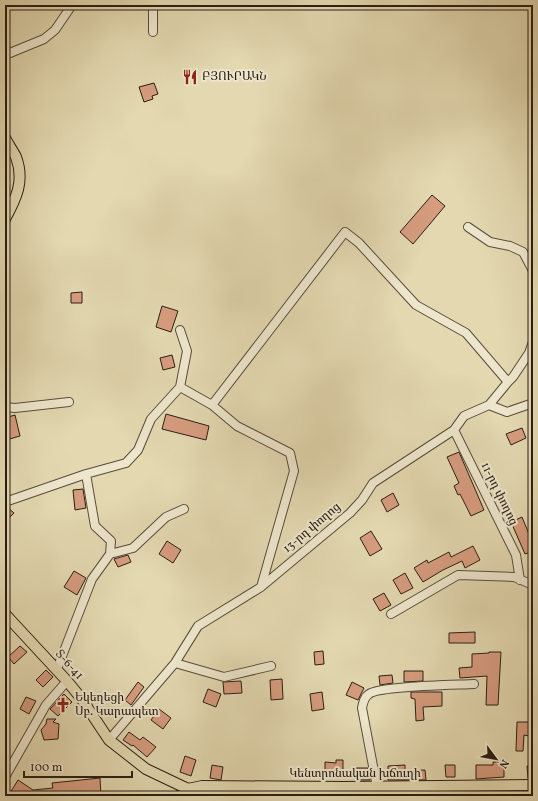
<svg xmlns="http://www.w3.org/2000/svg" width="538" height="801" viewBox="0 0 538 801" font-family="Vollkorn,'Noto Serif Armenian',serif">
<rect width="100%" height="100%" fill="#e3d8b0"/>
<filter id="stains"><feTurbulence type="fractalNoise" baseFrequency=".005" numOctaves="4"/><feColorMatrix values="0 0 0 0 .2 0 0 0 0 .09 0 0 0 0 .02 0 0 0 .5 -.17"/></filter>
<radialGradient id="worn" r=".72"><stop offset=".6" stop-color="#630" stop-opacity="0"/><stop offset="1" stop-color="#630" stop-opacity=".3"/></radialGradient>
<!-- building -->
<path fill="#d69c7e" stroke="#2a1e15" d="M154 83 158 94 152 96 153 99 144 102 139 87Z
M432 195 445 206 413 244 400 232Z
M82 292V303H71V293Z
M162 306 178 311 171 332 156 327Z
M172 355 175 367 163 370 160 358Z
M166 414 209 426 206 440 162 429Z
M15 415 20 436 6 440 5 418Z
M522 428 526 438 511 445 506 434Z
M459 452 484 510 471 516 460 494 458 495 454 486 459 483 447 457Z
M83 489 86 508 75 510 73 490Z
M393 493 399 505 387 512 381 500Z
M5 507H7L14 513 5 522Z
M522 517 533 544V551L525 554 511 522Z
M371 531 382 549 370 556 360 538Z
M167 541 181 550 173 563 159 554Z
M473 546 480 560 465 568 462 561 443 570 423 582 414 568 427 560 428 563 449 552 451 557Z
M128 555 131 562 118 567 114 559Z
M74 571 86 578 77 595 64 587Z
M405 573 413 588 401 594 393 580Z
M384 593 391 605 380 611 373 599Z
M475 632V643H449V633Z
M20 646 27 652 14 664 8 657Z
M323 651 324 664 315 665 314 652Z
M489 652H501L498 705H486L487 676 460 678 459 668 472 667V654L489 653Z
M46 670 53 677 43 687 36 680Z
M404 671H423V681L404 682Z
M392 675 393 683 380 685 379 676Z
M282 679 283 699 271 700 270 680Z
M241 681 242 693 224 694 223 682Z
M138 682 144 687 131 705 125 700Z
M352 682 364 688 358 700 346 695Z
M208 689 221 694 216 707 203 702Z
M322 692 324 709 312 711 310 694Z
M411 692H442V706L423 707 424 720 416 721 415 699 411 698Z
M64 694 72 702 58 716 50 709Z
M26 697 36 701 29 714 20 709Z
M159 709 171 718 163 729 151 720Z
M47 719H56L53 722 59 724 58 739 44 740 41 730 46 724Z
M517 722H530L529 736 524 735 523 751H516Z
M129 732 140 740 143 737 156 747 147 757 133 745 132 746 123 740Z
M185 756 196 760 191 776 180 772Z
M336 760H343V775L325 774V762L336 763Z
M493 762H504V777L476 779V765H493Z
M212 765 223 767 221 780 210 778Z
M405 765V771L425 770 426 780H388V766Z
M445 765H455V777H446Z
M527 766H533V778H528Z
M356 768H368L370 780H356Z
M100 778 101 796H14L10 793 18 780 33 790 53 788 52 783Z"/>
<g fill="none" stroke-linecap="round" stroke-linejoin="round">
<!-- minor casing -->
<g stroke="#584c3c" stroke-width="10">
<path id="minor" d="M153 5V32
M5 55 44 39 55 30 72 5
M468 227 490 242 510 246 523 252 533 271
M180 387 212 405 237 426 290 453 294 471 261 587
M212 405 345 232 359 243 416 305 466 333 508 382
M489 405 507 412 533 403
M5 407 15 408 69 402
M454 430 516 555 520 580
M86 474 95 526 111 541 110 554
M5 502 86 474 126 463 138 450 151 419 180 387 187 351 180 330
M391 614 458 575 514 577 533 585
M175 663 224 677 271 666
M57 669 92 579 110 554 133 548 166 517 184 509
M109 740 175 663 198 626 261 587 350 513 362 500 373 483 454 430 464 416 489 405 508 382 513 377 529 353 533 342
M5 777 46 705 67 681
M343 787V796
M377 787 362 708C363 703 364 697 369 694 379 686 456 685 474 684"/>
</g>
<!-- major casing -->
<g stroke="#2a1e15" stroke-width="12">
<path id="major" d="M5 138C8 144 13 151 16 157 25 181 16 199 5 219
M5 614 67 681 81 698 109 740 146 769 188 789
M179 796 188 789 202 786 343 787 533 785"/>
</g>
<!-- minor -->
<use href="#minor" stroke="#ede6cc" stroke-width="8"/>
<!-- major -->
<use href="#major" stroke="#e3d8b0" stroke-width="10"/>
</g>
<!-- icons -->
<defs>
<g id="restaurant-bare" transform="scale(1.2)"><path d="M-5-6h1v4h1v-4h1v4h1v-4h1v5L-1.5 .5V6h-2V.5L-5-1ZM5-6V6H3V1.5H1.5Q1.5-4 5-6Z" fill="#8f2418" stroke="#ede6cc" stroke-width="2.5" paint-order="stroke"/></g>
<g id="church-bare" transform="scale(1.2)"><path d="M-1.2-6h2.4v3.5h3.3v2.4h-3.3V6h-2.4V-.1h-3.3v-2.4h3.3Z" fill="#8f2418" stroke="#ede6cc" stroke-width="2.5" paint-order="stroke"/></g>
</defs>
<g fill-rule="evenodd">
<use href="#restaurant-bare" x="190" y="77"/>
<use href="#church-bare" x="63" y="705"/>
</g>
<g text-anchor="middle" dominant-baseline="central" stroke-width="4" stroke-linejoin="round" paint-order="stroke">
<!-- poi labels -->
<g font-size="12" fill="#2a1e15" stroke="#ede6cc" text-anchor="start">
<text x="202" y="77">ԲՅՈՒՐԱԿՆ</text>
<text x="75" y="698">Եկեղեցի<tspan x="75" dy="14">Սբ. Կարապետ</tspan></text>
</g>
<!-- street labels -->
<g font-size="12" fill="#2a1e15" stroke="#ede6cc">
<text transform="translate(499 494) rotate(64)">11-րդ փողոց</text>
<text transform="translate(312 528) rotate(-40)">13-րդ փողոց</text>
<text transform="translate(69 665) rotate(48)">Տ-6-41</text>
<text x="355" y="774">Կենտրոնական խճուղի</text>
</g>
</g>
<!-- margin -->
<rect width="538" height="801" fill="none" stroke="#e3d8b0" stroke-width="20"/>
<rect x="6" y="6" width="526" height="789" fill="none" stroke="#2a1e15" stroke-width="2"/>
<rect x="10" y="10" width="518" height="781" fill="none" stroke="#2a1e15"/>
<!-- north arrow -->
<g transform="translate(496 759) rotate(122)" stroke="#ede6cc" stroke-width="3" paint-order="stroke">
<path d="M0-3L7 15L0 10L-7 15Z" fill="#2a1e15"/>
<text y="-6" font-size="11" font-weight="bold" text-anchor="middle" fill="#2a1e15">N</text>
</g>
<!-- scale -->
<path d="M24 771v6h108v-6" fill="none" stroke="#2a1e15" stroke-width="2"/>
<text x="30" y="771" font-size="12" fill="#2a1e15" stroke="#ede6cc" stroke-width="3" paint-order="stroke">100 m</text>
<rect width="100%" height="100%" filter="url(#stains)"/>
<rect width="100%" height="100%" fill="url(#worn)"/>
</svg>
